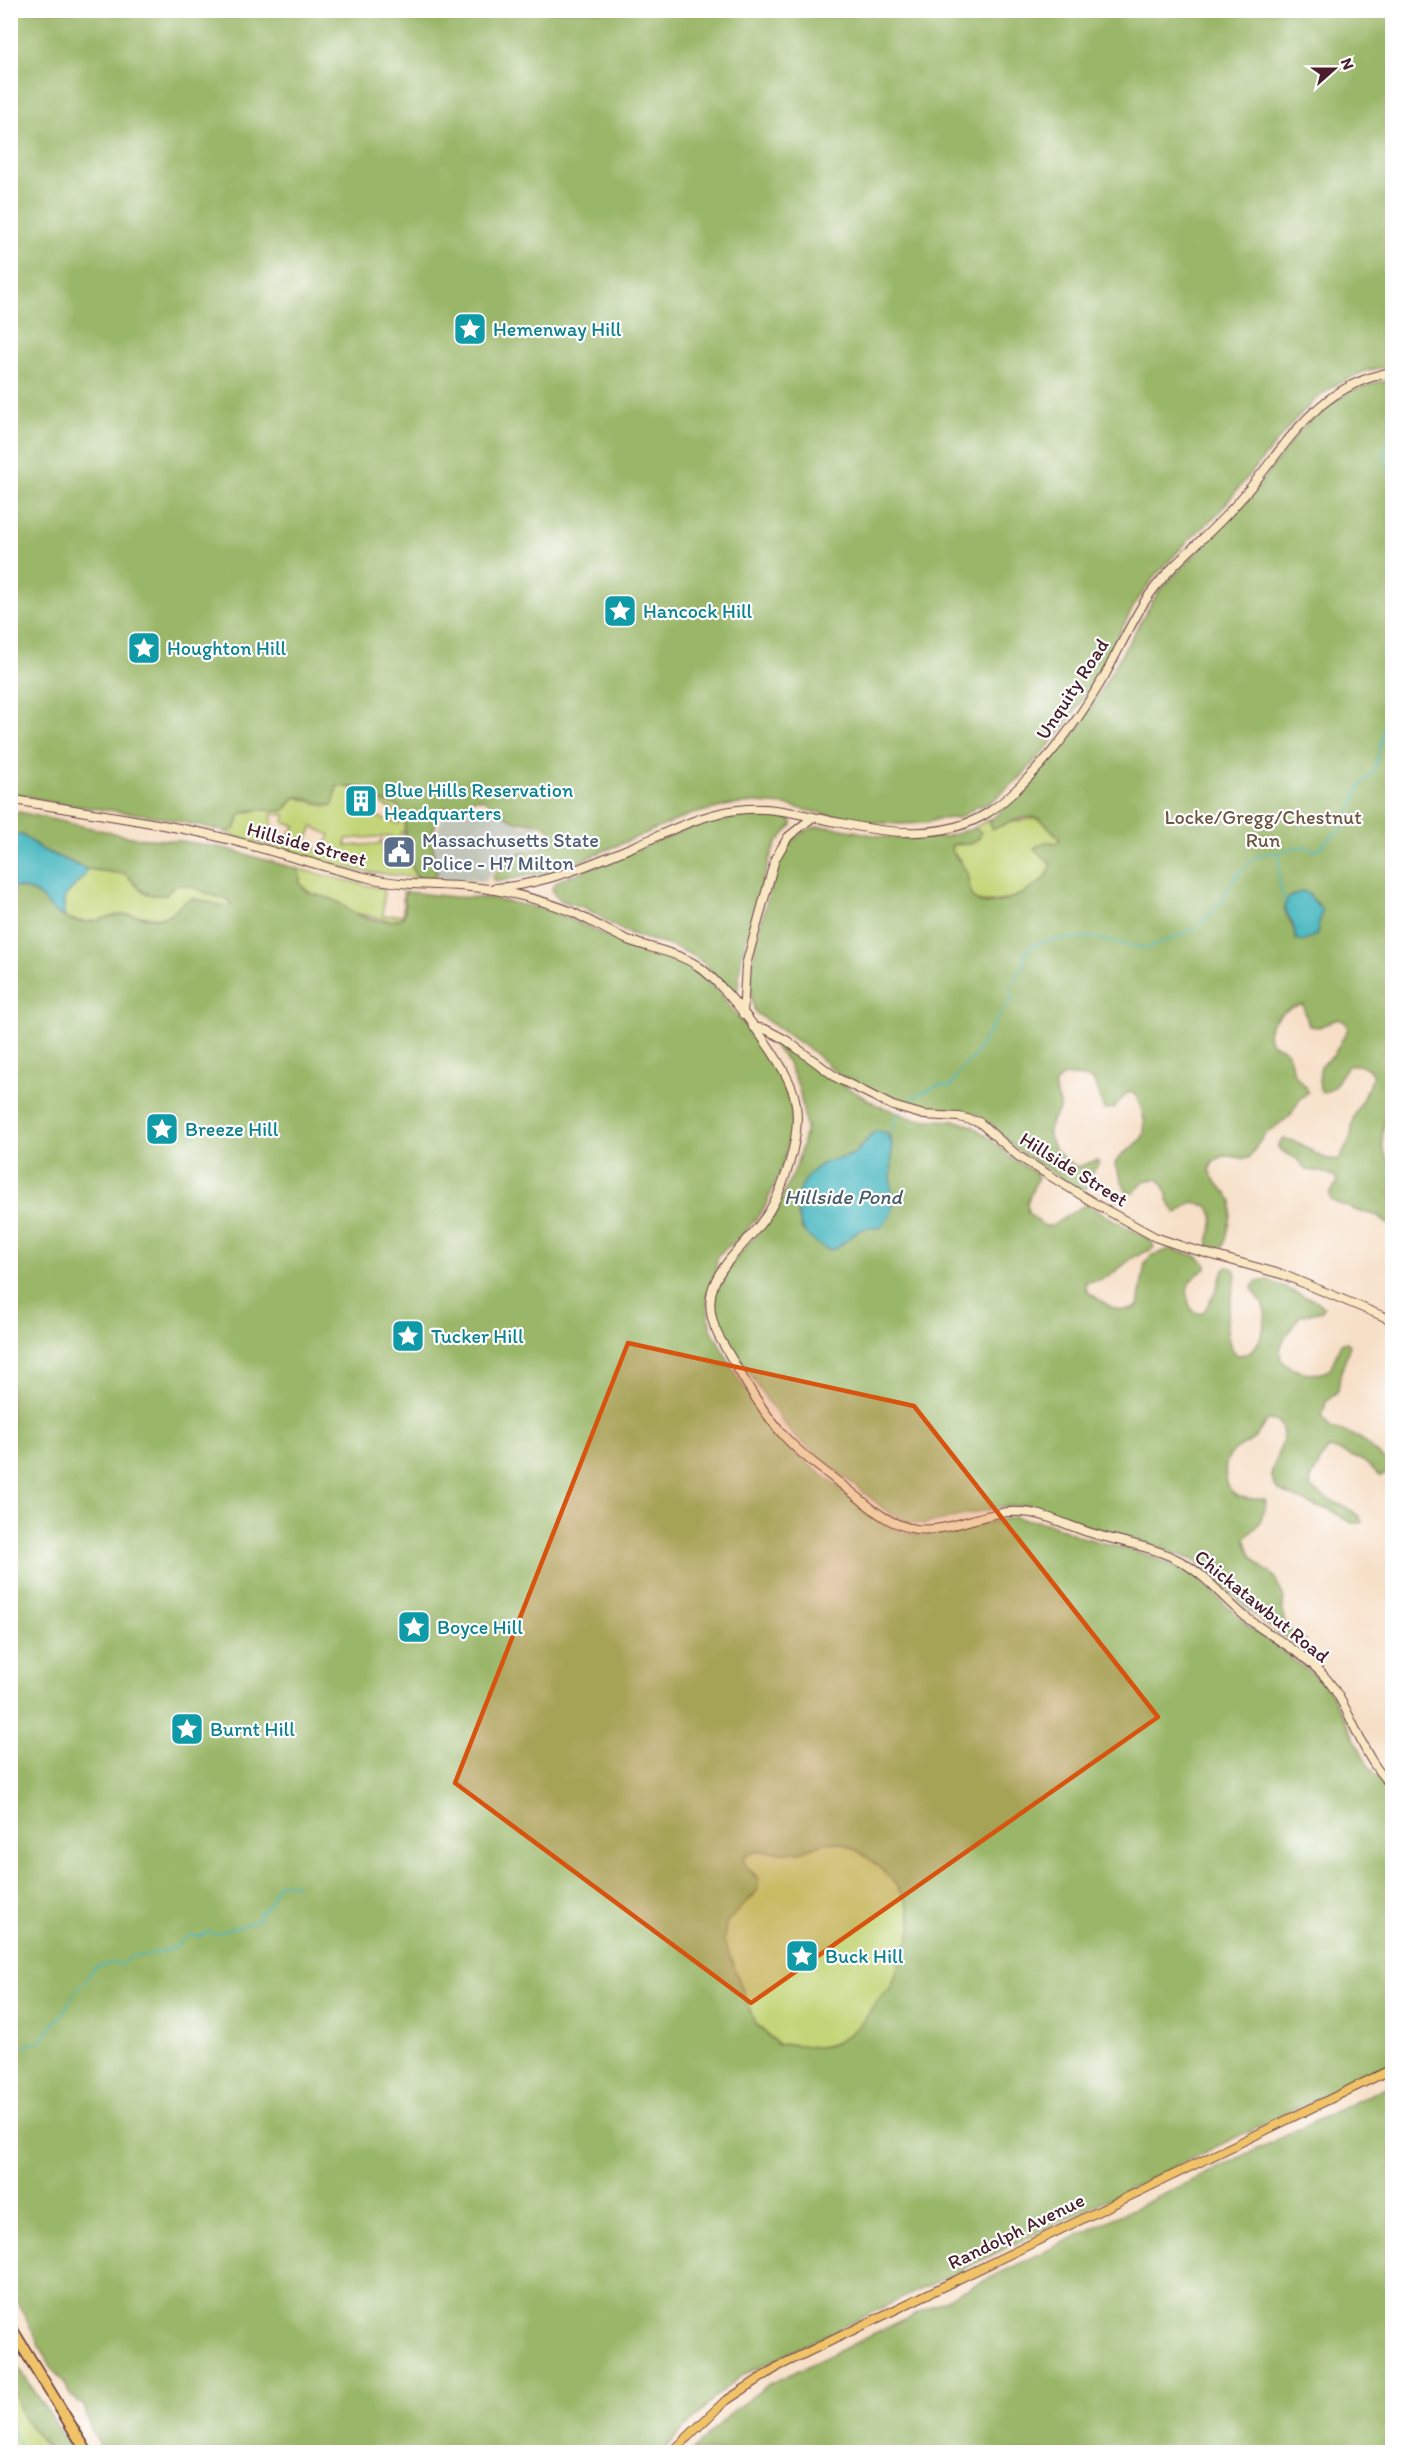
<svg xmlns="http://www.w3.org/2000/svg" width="1403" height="2463" viewBox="0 0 1403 2463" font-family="Itim,sans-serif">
<rect width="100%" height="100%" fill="#fff"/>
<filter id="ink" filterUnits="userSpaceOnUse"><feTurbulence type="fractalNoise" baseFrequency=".0167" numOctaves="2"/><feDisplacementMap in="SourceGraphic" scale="12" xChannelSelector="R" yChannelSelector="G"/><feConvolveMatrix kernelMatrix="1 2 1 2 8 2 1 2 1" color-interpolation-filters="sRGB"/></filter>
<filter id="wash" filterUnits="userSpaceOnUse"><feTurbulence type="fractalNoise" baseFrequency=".008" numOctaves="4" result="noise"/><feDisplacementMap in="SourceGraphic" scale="24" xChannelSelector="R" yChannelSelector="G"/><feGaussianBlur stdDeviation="1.35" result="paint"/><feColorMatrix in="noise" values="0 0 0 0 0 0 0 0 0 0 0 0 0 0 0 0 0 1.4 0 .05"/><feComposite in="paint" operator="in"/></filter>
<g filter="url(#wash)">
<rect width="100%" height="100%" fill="#f6dfc6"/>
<!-- industrial -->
<path fill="#c2c6b9" d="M497 808 509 819 523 825H537V847L507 856 485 881 438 879 434 841 442 817 456 810Z"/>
<!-- green -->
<path fill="#c3d578" stroke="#867a52" stroke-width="1.5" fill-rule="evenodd" d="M340 785 350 788H365L378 800 398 806 405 819V844L416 877 419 878 359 871 239 838 225 832 237 825 241 814 261 809 284 811 296 797 327 807 334 802 337 786ZM377 802 401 814 399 824 372 815ZM271 814 285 815 284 823 296 826 282 841 273 828ZM313 827 330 835 322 852 305 844ZM404 831V865H395L394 839 401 838V832ZM391 836 393 866 384 863 382 840 378 844 346 846V839Z
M1036 818C1047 821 1050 832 1060 837L1058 843 1050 842 1042 857 1051 863C1054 888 994 909 974 900L960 860 951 850 952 845 972 844 980 837 974 828 971 829 991 819 989 822 996 828 1006 823Z
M86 869 126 874C141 889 141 897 166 895L174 885C200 884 206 897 228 899L233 905 226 907 204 901 177 908C166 926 137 912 120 915 115 915 111 918 106 919 92 923 78 922 64 917V900L66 895 85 875Z
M297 869 384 889 383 916 403 915V892H407L405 894V916L398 920 392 921 355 913 331 899 309 893 300 883Z
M839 1842C857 1848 871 1859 884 1872 902 1889 919 1916 908 1941 906 1946 902 1948 901 1952 899 1963 896 1977 891 1987 887 1993 879 1997 875 2004 866 2019 853 2034 837 2042 817 2053 798 2041 779 2045L755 2023 724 1941 726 1923 732 1914 754 1896 757 1876 746 1866 743 1859 748 1854 758 1852H800L824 1843Z
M10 2384 20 2407 42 2443 52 2452H11Z"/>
<!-- forest -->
<path fill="#9ab668" stroke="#726a4a" stroke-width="1.5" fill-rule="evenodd" d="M11 11H1392V366L1365 371 1335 385 1315 400 1294 421 1218 513 1187 542 1155 576 1135 604 1093 683 1063 729 1021 777 988 804 976 807 959 818 937 819 927 823 900 824 858 822 785 805 756 803 730 805 689 815 559 870 495 882 492 878C497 870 509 858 518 854 531 848 545 852 552 837L551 831C543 821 525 824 514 820 498 814 498 802 476 798L459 806 444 808 438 814 432 838 437 873 434 878H419L414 873 405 844V819L398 806 378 800 365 788 337 786 334 802 331 806 300 797 294 798 284 811C273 812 248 806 240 815 238 818 237 825 235 829L228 832 154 816 61 804 11 793Z
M1392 381V1097C1385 1112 1375 1152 1392 1162V1223L1387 1224 1379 1216 1358 1211 1332 1201 1329 1195 1338 1182C1332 1171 1317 1172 1306 1170L1296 1158 1285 1153 1277 1146 1284 1139C1309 1142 1316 1163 1340 1159L1351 1136 1353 1119 1373 1077C1369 1065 1360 1064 1348 1066 1337 1076 1340 1088 1323 1093L1320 1090 1319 1080 1321 1065 1333 1056 1348 1029 1345 1022 1338 1019 1319 1027 1309 1026 1303 1005C1289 1005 1261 1024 1270 1041 1273 1046 1282 1048 1287 1051L1295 1075 1306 1087 1308 1092 1300 1099 1290 1116 1264 1135 1249 1158C1240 1160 1230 1153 1221 1157 1192 1172 1230 1190 1232 1201 1233 1211 1227 1237 1223 1247L1215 1250C1197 1241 1224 1227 1208 1206L1192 1202 1177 1213C1164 1204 1170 1188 1158 1179L1146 1180 1133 1193 1126 1191 1115 1163C1128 1143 1151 1148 1143 1114 1140 1106 1139 1098 1133 1093H1127L1115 1107 1104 1110 1094 1081C1084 1076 1053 1070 1055 1089 1055 1096 1061 1099 1060 1107 1058 1115 1050 1119 1049 1128 1047 1145 1064 1161 1078 1167L1097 1160 1099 1163 1089 1177 1087 1188 1084 1190 1077 1188 1017 1150 991 1124 977 1114 924 1109 869 1090 841 1076 813 1052 756 1013C739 980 768 900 777 865 783 848 798 831 816 827 829 824 868 835 885 837 903 838 923 839 941 837 954 836 965 828 977 829L981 832 977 840C966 848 961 841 952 845L951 850C956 858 963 864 967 873 970 882 967 893 975 900 991 914 1054 884 1051 863L1039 854 1034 848 1045 842 1058 843 1060 837C1052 833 1050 826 1043 821 1030 811 1006 824 993 829L989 822 1035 779 1080 726 1158 592 1247 501 1301 429 1320 411 1351 391 1377 382ZM1307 893 1319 905 1321 913 1295 936C1295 922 1282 915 1285 903Z
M10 810 136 838 181 841 223 848 297 869 300 874V883C309 897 319 894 332 899 340 903 346 908 353 912 365 919 390 925 403 917 409 909 401 899 407 892L454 897 488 898 553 911 628 946 692 968 719 992 777 1067 791 1104 793 1125 782 1167 765 1207 744 1233 717 1256 716 1268 707 1298 710 1327 738 1378 770 1426 798 1456 888 1526 901 1532 925 1536 1013 1517 1051 1524 1081 1537 1145 1554 1182 1569 1202 1582 1246 1624 1322 1681 1335 1700 1368 1766 1392 1793V2062L745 2374 721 2392 661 2452H103L90 2427 84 2406 70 2395 64 2382 52 2369 11 2290V887C47 888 45 914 74 921 91 925 104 917 119 915 133 913 153 921 166 917 176 914 179 901 192 899 205 898 219 909 232 905L228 899C206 897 200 884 174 885L166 895C141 897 141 889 126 874L86 869 43 850 23 835 11 834ZM839 1842C857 1848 871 1859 884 1872 902 1889 919 1916 908 1941 906 1946 902 1948 901 1953 899 1963 896 1977 891 1987 886 1993 879 1997 875 2004 866 2019 853 2034 837 2042 817 2053 798 2041 778 2045L755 2023 724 1941 726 1923 758 1890V1879L746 1866 743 1859 748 1854 761 1851 800 1852 824 1843Z
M765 814 781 815 792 821V825L776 844 769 860 741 959 738 988 736 991C722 986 709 964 694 956 673 944 647 941 624 931 610 925 599 915 585 908 572 902 556 905 552 888L558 881 699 824 715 820Z
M771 1038 794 1050 834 1080 877 1105 914 1119 957 1121 972 1126 992 1140 1010 1157 1037 1174 1038 1177 1027 1203 1028 1213 1044 1226H1052L1079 1208 1087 1205 1152 1241 1154 1247 1151 1250C1121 1257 1119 1281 1085 1282L1087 1291C1103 1302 1119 1318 1138 1306L1145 1263 1151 1256 1169 1249 1196 1256 1206 1264V1269C1200 1273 1193 1276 1190 1282 1184 1293 1188 1316 1203 1313L1215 1292 1224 1269 1228 1267 1234 1269 1236 1275C1232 1301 1217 1334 1237 1355 1238 1355 1246 1354 1247 1354 1259 1349 1267 1324 1265 1312 1264 1302 1255 1295 1252 1287L1256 1282 1268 1280 1305 1297 1317 1301 1324 1307 1322 1311 1300 1316C1284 1339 1263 1362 1303 1372 1313 1374 1321 1375 1330 1369L1341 1344 1347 1342 1350 1345 1340 1375 1338 1391 1326 1402 1322 1416 1330 1428 1340 1430 1361 1439 1392 1467 1390 1472 1381 1476 1363 1461 1331 1448 1327 1449 1311 1479 1310 1485C1321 1502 1358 1506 1362 1523H1351L1329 1509 1320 1508 1282 1492 1276 1488 1271 1475C1274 1459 1292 1435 1277 1421L1267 1420C1263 1425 1261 1430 1257 1435 1251 1444 1238 1446 1231 1454 1222 1464 1224 1490 1237 1496 1245 1499 1256 1499 1265 1500L1266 1504 1260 1522 1245 1539 1251 1555 1264 1569 1274 1576 1284 1598C1280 1618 1286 1633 1305 1640L1306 1646 1302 1649 1260 1620 1196 1561 1135 1539 1093 1528 1029 1505 999 1507 925 1524 908 1522 888 1512 794 1436 769 1403 718 1325 714 1306 716 1288 733 1261 773 1216 796 1167 805 1135 806 1127 799 1088 787 1061 770 1041ZM871 1134H889L892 1144 891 1189 893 1205 880 1228C860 1226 850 1234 837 1247L802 1230 796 1203 814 1169 827 1162 854 1154Z
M1392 2084V2452H691L734 2410 768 2385Z
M10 2354 74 2452H52L24 2419 11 2384Z"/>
<!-- water -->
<path fill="#49b8c0" stroke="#4a6c76" stroke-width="1.5" d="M11 834 22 835 43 850 86 869 85 875 66 895 64 900V917C41 907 47 888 11 887Z
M1303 891 1307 893 1322 910 1317 934 1303 942 1296 939 1293 924 1284 908 1288 898Z
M876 1131 885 1132 892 1143 891 1189 893 1205 891 1215 880 1228C852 1225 852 1241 832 1250 820 1248 805 1236 801 1225 792 1199 801 1174 826 1162 835 1158 845 1159 853 1154 863 1149 867 1137 876 1131Z"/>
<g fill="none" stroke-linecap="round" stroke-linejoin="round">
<!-- stream -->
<path stroke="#49b8c0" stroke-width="1.5" d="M1392 433 1383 454 1392 478
M1279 854V881L1285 903
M904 1105 914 1097 938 1085 950 1087 962 1068 973 1058 999 1015 1011 1002 1012 983 1023 966 1025 953 1033 946 1044 941 1091 937 1147 949 1196 928 1222 901 1233 879 1257 856 1305 846 1314 851 1320 848 1333 835 1344 828 1360 786 1375 769 1392 691
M889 1134 899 1112
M10 2057 27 2045 41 2041 65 2010 76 1990 85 1983 90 1972 97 1966 114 1963 120 1965 132 1956 147 1955 175 1948 180 1942 190 1935 201 1936 209 1932 215 1934 255 1921 259 1919 260 1912C276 1902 269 1894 279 1884L287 1883 297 1886
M10 2423 24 2452"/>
</g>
</g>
<g filter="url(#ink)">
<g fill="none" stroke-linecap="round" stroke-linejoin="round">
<!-- secondary casing -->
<g stroke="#643c42" stroke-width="10">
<path id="secondary" d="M10 799C74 811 139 819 203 833 259 846 313 865 369 878 411 888 453 882 495 890 520 895 548 902 572 912 591 921 609 932 628 940 652 949 677 952 698 966 727 986 788 1065 795 1099 803 1134 783 1195 761 1223 733 1260 692 1283 719 1337 738 1369 759 1408 784 1436 804 1458 830 1475 854 1494 872 1509 891 1526 916 1529 948 1533 977 1514 1009 1512 1039 1509 1064 1525 1091 1533 1120 1542 1151 1546 1178 1560 1206 1574 1223 1599 1247 1618 1275 1640 1311 1656 1332 1686 1355 1718 1362 1758 1392 1786
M496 888C550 884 601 860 651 839 682 825 712 811 747 809 779 807 810 817 841 823 889 834 946 840 989 812 1005 802 1018 788 1031 775 1060 745 1084 711 1105 675 1118 651 1130 625 1145 601 1168 566 1203 541 1230 511 1283 455 1309 387 1392 372
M743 1014 746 965 775 859 788 837 813 817
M753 1027 765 1029 786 1040 837 1078 893 1106 924 1115 959 1117 979 1122 1018 1156 1099 1206 1155 1237 1184 1247 1284 1275 1392 1320"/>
</g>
<!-- primary casing -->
<g stroke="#643c42" stroke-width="10">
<path id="primary" d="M672 2452 724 2402 779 2366 1392 2069"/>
</g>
<!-- highway casing -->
<g stroke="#643c42" stroke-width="13">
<path id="highway" d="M10 2326 87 2452"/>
</g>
<!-- secondary -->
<use href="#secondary" stroke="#f9e7c3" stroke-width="8"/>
<!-- primary -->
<use href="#primary" stroke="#f1c369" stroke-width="8"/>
<!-- highway -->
<use href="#highway" stroke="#f1c369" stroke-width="10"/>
</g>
</g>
<!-- marked area -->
<path fill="#d8530f" fill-opacity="0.2" stroke="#d8530f" stroke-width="4.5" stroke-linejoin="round" d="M628 1343 914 1406 1158 1717 751 2003 455 1783Z"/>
<!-- icons -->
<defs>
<g id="sight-square" transform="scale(1.725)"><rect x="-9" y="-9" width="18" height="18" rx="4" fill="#0f9aa8" stroke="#fff"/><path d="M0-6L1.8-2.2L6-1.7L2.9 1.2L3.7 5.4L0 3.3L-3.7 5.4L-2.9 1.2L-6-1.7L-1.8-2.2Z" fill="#fff"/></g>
<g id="building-square" transform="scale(1.725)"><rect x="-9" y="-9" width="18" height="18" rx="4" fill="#0f9aa8" stroke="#fff"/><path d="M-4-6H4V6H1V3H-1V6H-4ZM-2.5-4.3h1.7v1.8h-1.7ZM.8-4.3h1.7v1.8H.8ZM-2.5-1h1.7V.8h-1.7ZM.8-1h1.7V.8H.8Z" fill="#fff"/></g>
<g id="civic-square" transform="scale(1.725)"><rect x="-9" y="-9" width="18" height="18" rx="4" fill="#5c6f8a" stroke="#fff"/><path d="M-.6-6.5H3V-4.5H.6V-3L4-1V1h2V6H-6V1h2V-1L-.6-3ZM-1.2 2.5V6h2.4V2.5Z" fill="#fff"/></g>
</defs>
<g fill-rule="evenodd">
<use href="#sight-square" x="470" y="329"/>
<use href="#sight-square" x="620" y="611"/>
<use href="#sight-square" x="144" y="648"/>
<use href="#building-square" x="361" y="801"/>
<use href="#civic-square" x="399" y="852"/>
<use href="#sight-square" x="162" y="1129"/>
<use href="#sight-square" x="408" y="1336"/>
<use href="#sight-square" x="414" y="1627"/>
<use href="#sight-square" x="187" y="1729"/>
<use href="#sight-square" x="802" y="1956"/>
</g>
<g text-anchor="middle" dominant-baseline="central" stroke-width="4.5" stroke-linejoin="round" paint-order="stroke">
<!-- culture labels -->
<g font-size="20" fill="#0d838f" stroke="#fff" text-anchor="start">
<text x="493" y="329">Hemenway Hill</text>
<text x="643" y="611">Hancock Hill</text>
<text x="167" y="648">Houghton Hill</text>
<text x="384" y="790">Blue Hills Reservation<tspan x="384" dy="23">Headquarters</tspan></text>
<text x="185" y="1129">Breeze Hill</text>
<text x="431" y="1336">Tucker Hill</text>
<text x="437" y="1627">Boyce Hill</text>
<text x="210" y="1729">Burnt Hill</text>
<text x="825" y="1956">Buck Hill</text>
</g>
<!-- street labels -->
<g font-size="20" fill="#4a1f2b" stroke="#fff">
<text transform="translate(1072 689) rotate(-57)">Unquity Road</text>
<text transform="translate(307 844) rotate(15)">Hillside Street</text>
<text transform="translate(1074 1169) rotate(32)">Hillside Street</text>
<text transform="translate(1262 1606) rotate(39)">Chickatawbut Road</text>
<text transform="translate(1016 2231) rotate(-26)">Randolph Avenue</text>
</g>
<!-- park labels -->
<g font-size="20" fill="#6e5642" stroke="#fff">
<text x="1263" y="817">Locke/Gregg/Chestnut<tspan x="1263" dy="23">Run</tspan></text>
</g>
<!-- service labels -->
<g font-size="20" fill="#4e5e75" stroke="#fff" text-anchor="start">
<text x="422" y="840">Massachusetts State<tspan x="422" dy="23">Police - H7 Milton</tspan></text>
</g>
<!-- water labels -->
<g font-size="21" font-style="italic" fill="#4a5c67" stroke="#fff">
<text x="843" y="1196">Hillside Pond</text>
</g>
</g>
<!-- margin -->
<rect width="1403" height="2463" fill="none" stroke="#fff" stroke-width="36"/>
<!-- north arrow -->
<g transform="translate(1334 69) rotate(69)" stroke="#ffffff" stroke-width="4.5" paint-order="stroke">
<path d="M0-4.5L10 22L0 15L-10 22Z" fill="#4a1f2b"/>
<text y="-9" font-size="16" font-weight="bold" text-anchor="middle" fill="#4a1f2b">N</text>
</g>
</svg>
